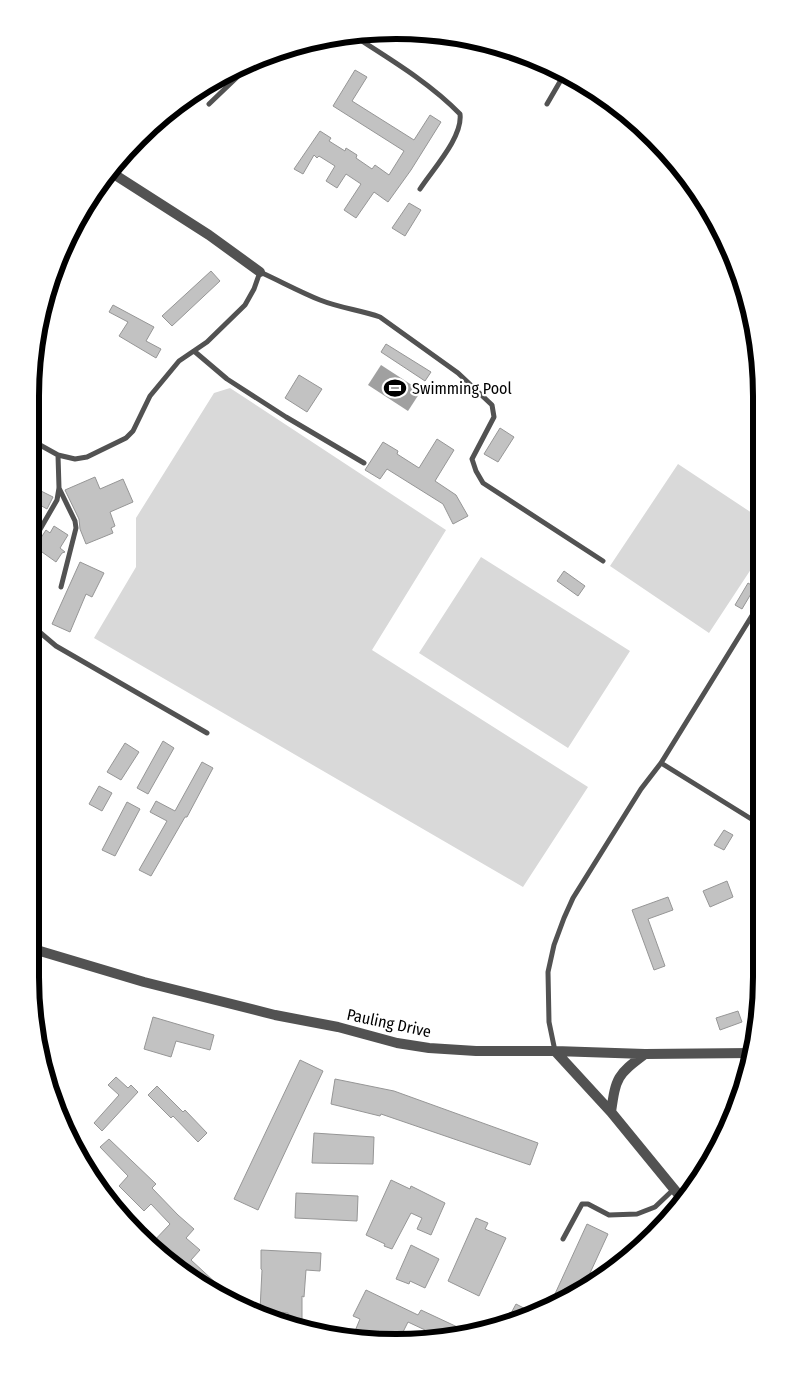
<svg xmlns="http://www.w3.org/2000/svg" width="792" height="1373" viewBox="0 0 792 1373" font-family="'Fira Sans Condensed',sans-serif">
<rect width="100%" height="100%" fill="#fff"/>
<!-- green -->
<path fill="#d9d9d9" d="M230 388 446 530 372 650 588 787 523 887 94 638 136 567V518L214 393Z
M678 464 761 519V554L709 633 610 566Z
M481 557 630 651 568 748 419 653Z"/>
<!-- water -->
<path fill="#a0a0a0" d="M381 365 421 391 408 411 368 385Z"/>
<!-- building -->
<path fill="#c2c2c2" stroke="#969696" d="M355 70 367 77 352 101 414 140 430 115 441 122 411 170 388 202 374 192 356 218 344 210 361 184 346 174 337 188 326 181 335 166 319 156 317 158 314 155 303 174 294 169 320 131 331 138 329 141 345 151 346 148 357 155 356 158 372 169 375 165 389 175 404 151 333 106Z
M409 203 421 210 405 236 392 228Z
M211 271 220 281 172 326 162 316Z
M113 305 154 327 146 341 161 349 156 358 119 336 128 322 109 312Z
M386 344 431 372 425 381 381 352Z
M299 375 322 389 307 412 285 398Z
M500 428 514 437 498 462 484 454Z
M437 439 454 450 435 481 456 495 468 516 453 524 443 504 387 469 380 479 365 470 383 442 398 451 397 454 419 468Z
M31 459 41 465 31 486 53 497 47 509 31 500Z
M95 477 100 489 123 479 133 502 110 512 115 526 111 528 113 533 86 544 80 529 79 519 65 490Z
M54 526 68 535 60 548 65 552 62 553 56 562 35 547 46 530 50 533Z
M80 562 104 573 92 597 86 594 70 632 52 624Z
M564 571 585 586 578 596 557 581Z
M748 583 755 587 742 609 735 605Z
M163 741 174 748 148 794 137 788Z
M125 743 139 752 121 780 107 772Z
M202 762 213 768 187 817H185L151 876 139 870 167 821 150 812 156 801 175 811Z
M99 786 112 793 102 811 89 804Z
M127 802 140 809 115 856 102 850Z
M724 830 733 835 724 850 714 845Z
M727 881 733 897 710 907 703 891Z
M668 897 673 910 648 919 665 966 654 970 632 910Z
M738 1011 742 1022 720 1030 716 1018Z
M153 1017 214 1035 210 1050 176 1041 171 1057 144 1049Z
M300 1060 323 1071 258 1210 234 1199Z
M116 1077 128 1088 131 1085 138 1092 102 1131 94 1123 119 1095 108 1085Z
M335 1079 394 1091 538 1143 530 1165 381 1114 380 1116 331 1104Z
M157 1086 183 1112 185 1110 207 1133 198 1142 173 1116 171 1118 148 1095Z
M314 1133 374 1137 373 1164 312 1163Z
M109 1139 156 1184 152 1188 178 1215 194 1229 186 1238 200 1250 191 1260 230 1296 229 1298 192 1281 152 1243 170 1224 151 1204 144 1211 119 1186 128 1176 100 1147Z
M391 1180 410 1189 411 1186 445 1203 431 1235 417 1229 422 1218 411 1213 392 1249 384 1246 385 1244 366 1235Z
M296 1193 358 1196 357 1221 295 1218Z
M476 1218 488 1223 485 1229 506 1238 479 1296 448 1281Z
M587 1224 608 1234 585 1284 549 1307Z
M411 1245 439 1259 425 1288 410 1281 409 1284 396 1279Z
M261 1250 321 1253 320 1271 306 1270 304 1297 302 1296V1322H288V1313L260 1310 262 1270 261 1269Z
M366 1290 418 1315 421 1310 466 1331 440 1337 408 1322 399 1340 378 1331 375 1338 368 1337 355 1331 360 1319 353 1316Z
M516 1304 537 1315 515 1320 509 1317Z"/>
<g fill="none" stroke-linecap="round" stroke-linejoin="round">
<!-- lane -->
<path stroke="#525252" stroke-width="5" d="M351 34C388 58 429 82 460 114 463 137 433 169 420 189
M209 104 258 57
M547 104 565 73
M194 351 227 379 286 417 364 463
M31 440 58 455 75 459 87 457 126 438 133 431 150 396 179 361 207 342 245 305 254 289 260 272C280 281 300 292 320 300 340 308 360 310 380 317L458 373 492 405 494 417 472 459 476 471 483 483 603 561
M59 488 75 521 76 528 61 587
M31 545 57 500 59 488 58 455
M30 624 56 646 207 733
M760 755 761 756
M661 763 761 825
M555 1051 549 1022 548 972 554 945 564 918 573 898 641 789 661 763 761 601
M563 1239 582 1204H588L609 1215 637 1214 655 1207 674 1189"/>
<!-- street -->
<path stroke="#525252" stroke-width="10" d="M109 171 209 235 260 272
M30 948 144 982 275 1015 338 1027 397 1043 429 1048 476 1051H555L645 1054 751 1053
M555 1051 611 1112 683 1200
M611 1112C616 1077 617 1075 645 1054"/>
</g>
<!-- icons -->
<defs>
<g id="stadium-bare" transform="scale(1.725)"><path d="M0-5a6.5 5 0 1 0 0 10a6.5 5 0 1 0 0-10ZM-3.5-1.8h7v3.6h-7Z" fill="#000" stroke="#fff" stroke-width="2.5" paint-order="stroke"/></g>
</defs>
<g fill-rule="evenodd">
<use href="#stadium-bare" x="395" y="388"/>
</g>
<g text-anchor="middle" dominant-baseline="central" stroke-width="4.5" stroke-linejoin="round" paint-order="stroke">
<!-- poi labels -->
<g font-size="16" fill="#000" stroke="#fff" text-anchor="start">
<text x="412" y="388">Swimming Pool</text>
</g>
<!-- street labels -->
<g font-size="16" fill="#000" stroke="#fff">
<text transform="translate(389 1023) rotate(12)">Pauling Drive</text>
</g>
</g>
<!-- crop -->
<path d="M0 0H792V1373H0ZM396 39H396A357 357 0 0 1 753 396V977A357 357 0 0 1 396 1334H396A357 357 0 0 1 39 977V396A357 357 0 0 1 396 39Z" fill="#fff" fill-rule="evenodd"/>
<path fill="none" stroke="#000" stroke-width="6" d="M396 39H396A357 357 0 0 1 753 396V977A357 357 0 0 1 396 1334H396A357 357 0 0 1 39 977V396A357 357 0 0 1 396 39Z"/>
</svg>
